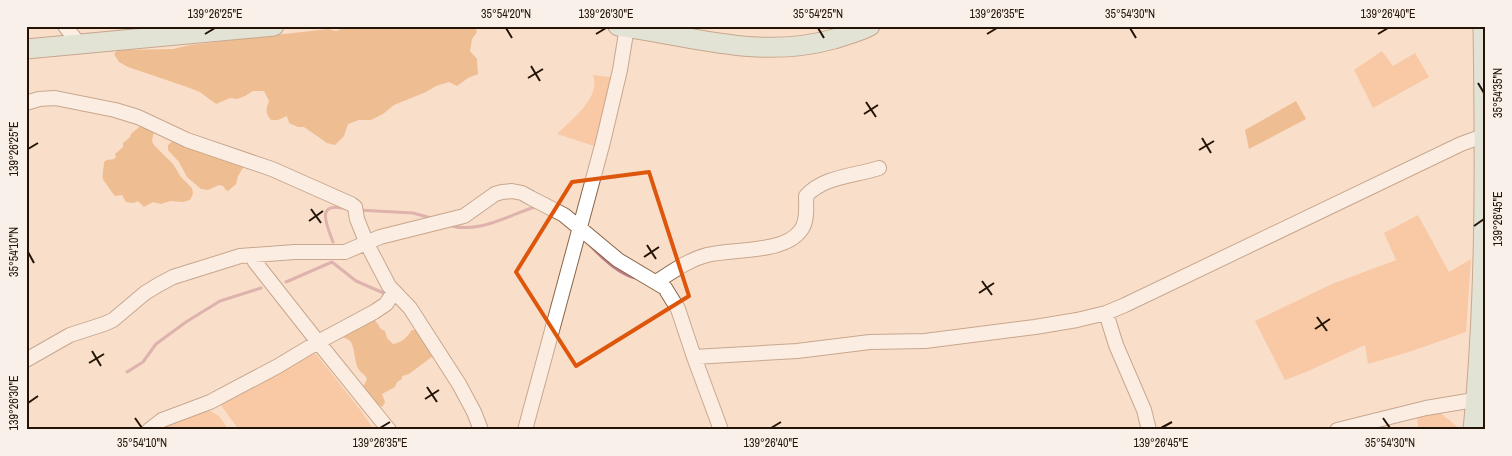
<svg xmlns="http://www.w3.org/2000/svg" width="1512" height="456" viewBox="0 0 1512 456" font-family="'Archivo Narrow',sans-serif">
<rect width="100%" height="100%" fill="#f9dfca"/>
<!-- green -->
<path fill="#f6b075" d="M1382 51 1393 66 1415 53 1429 77 1373 108 1354 70Z
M593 75 610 77 612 79 596 145 594 146 557 134C572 119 601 98 593 75Z
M1418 215 1449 272 1471 259 1466 332 1412 351 1368 364 1365 345 1306 372 1285 380 1255 321 1332 284 1396 260 1384 233Z
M307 352 316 354 362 412 374 430H239L220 404Z
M205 408 219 416 229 430H157Z
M1439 411C1445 418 1455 423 1459 430H1413L1418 428 1417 415Z"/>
<!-- forest -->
<path fill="#e2954f" d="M351 26H475L477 32 472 39 470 51 477 59 478 74 468 78 457 86 449 82 436 86 426 92 394 105 383 114 371 120H359L348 124 344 136 335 145 327 143 304 127H298L289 123 287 116 278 120H271C265 113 266 109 269 101L264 91H253L245 96 237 99 230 98 216 104 200 92 187 87 128 67 119 62 114 54 118 50 173 49 190 45 328 29 336 31Z
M1296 101 1306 119 1249 149 1245 130Z
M143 124 154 131 152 141 154 145 173 164 181 177 192 188 193 194 190 200 183 202 170 201 161 204 153 202 144 207 138 201 134 203 126 202 122 195 115 196C113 194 104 181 103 179 102 177 104 165 104 162L107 160 114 159 116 157 115 154 123 147V143L129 138 132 133Z
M174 140 244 164 243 168 238 176 236 184 228 191 226 190 223 186 219 185 208 190 201 189 187 177 179 162 168 150V145Z
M373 317 381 329 385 331 387 338 393 344C403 342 406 338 412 330H416L431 350 433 356 409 374 402 376V379L397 382 395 387 382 394 385 402 383 406 379 407 363 387 367 379C365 374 362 374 359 370 354 363 355 344 349 340 346 338 341 337 338 335Z"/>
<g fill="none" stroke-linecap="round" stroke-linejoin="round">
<!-- stream -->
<path stroke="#bc7d8a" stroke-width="3" d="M358 210 413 213 431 218
M448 225C479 235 510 214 538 206
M333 242C326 223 315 201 347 209
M589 244C600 256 620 275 636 278
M286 282 332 262 356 281 386 294
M127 372 143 362 156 344 186 322 220 301 261 288"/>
<!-- street casing -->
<g stroke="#8b6444" stroke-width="16">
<path id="street" d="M65 26 80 45
M26 103 39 99 55 98 115 110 138 117 187 140 272 169 351 204 355 207 357 219 367 244 389 286 410 308 459 384 474 412 481 430
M253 255 255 262 318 342 389 430
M656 282C672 272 688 260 707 255 734 248 784 254 801 230 808 221 806 206 806 196 824 176 855 176 879 168
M1106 313 1116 345 1144 410 1149 430
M694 357 721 430
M26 360 70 335 104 324 113 320 145 293 158 285 173 277 240 256 295 252H345L380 237 464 216 495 194 502 192 512 191 522 193 531 198 564 215 618 260 665 288 678 309 694 357 797 351 870 342 925 341 1035 327 1077 320 1106 313 1125 305 1461 144 1486 135
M149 430 162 420 210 402 278 366 318 342 374 312 386 304 394 292
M525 430 603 142 620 70 627 27
M1337 430 1426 408 1486 398"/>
</g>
<!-- secondary casing -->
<g stroke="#8b6444" stroke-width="21">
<path id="secondary" d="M618 26C692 36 759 60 834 39 846 35 859 32 870 26
M26 49 274 26
M1473 430C1486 296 1485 161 1483 26"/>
</g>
<!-- street -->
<use href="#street" stroke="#fff" stroke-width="14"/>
<!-- secondary -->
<use href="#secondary" stroke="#c6e7e2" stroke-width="19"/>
</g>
<!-- marked area -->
<path d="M0 0H1512V456H0ZM649 172 689 296 576 366 516 272 572 182Z" fill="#f9dfca" fill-opacity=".55" fill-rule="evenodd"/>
<path fill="none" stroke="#de560c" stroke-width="4" stroke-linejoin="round" d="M649 172 689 296 576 366 516 272 572 182Z"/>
<!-- ticks -->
<path fill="none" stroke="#231407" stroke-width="2" d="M506 28 512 38M818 28 824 38M1130 28 1136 38M205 34 215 28M596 34 606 28M987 34 997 28M1378 34 1388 28M531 66 540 81M528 78 543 69M1478 83 1484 93M866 102 876 117M864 114 878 105M1202 138 1211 153M28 149 38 143M1199 150 1214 141M311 209 321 223M309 221 323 211M1474 226 1484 219M647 245 656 259M28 252 34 263M644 257 659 247M982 281 992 295M979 293 994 283M1317 317 1327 331M1315 329 1330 319M92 351 101 366M89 363 104 354M427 387 437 402M425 399 439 390M28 403 38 396M135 418 142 428M1383 418 1390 428M380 428 390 422M771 428 781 422M1161 428 1172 422"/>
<!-- border -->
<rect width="1512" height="456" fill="none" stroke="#f9f0e9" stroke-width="55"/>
<rect x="28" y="28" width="1456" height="400" fill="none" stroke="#231407" stroke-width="2"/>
<g font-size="12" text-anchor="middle" fill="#231407">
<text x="215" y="18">139°26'25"E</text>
<text x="506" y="18">35°54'20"N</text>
<text x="606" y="18">139°26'30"E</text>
<text x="818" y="18">35°54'25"N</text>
<text x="997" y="18">139°26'35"E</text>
<text x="1130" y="18">35°54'30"N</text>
<text x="1388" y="18">139°26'40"E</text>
<text transform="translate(1498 93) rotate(-90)" y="4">35°54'35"N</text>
<text transform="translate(14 149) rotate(-90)" y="4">139°26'25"E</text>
<text transform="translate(1498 219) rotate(-90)" y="4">139°26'45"E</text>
<text transform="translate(14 252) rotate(-90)" y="4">35°54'10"N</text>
<text transform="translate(14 403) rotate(-90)" y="4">139°26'30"E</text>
<text x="142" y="447">35°54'10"N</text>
<text x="380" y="447">139°26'35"E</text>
<text x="771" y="447">139°26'40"E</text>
<text x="1161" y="447">139°26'45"E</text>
<text x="1390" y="447">35°54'30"N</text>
</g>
</svg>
